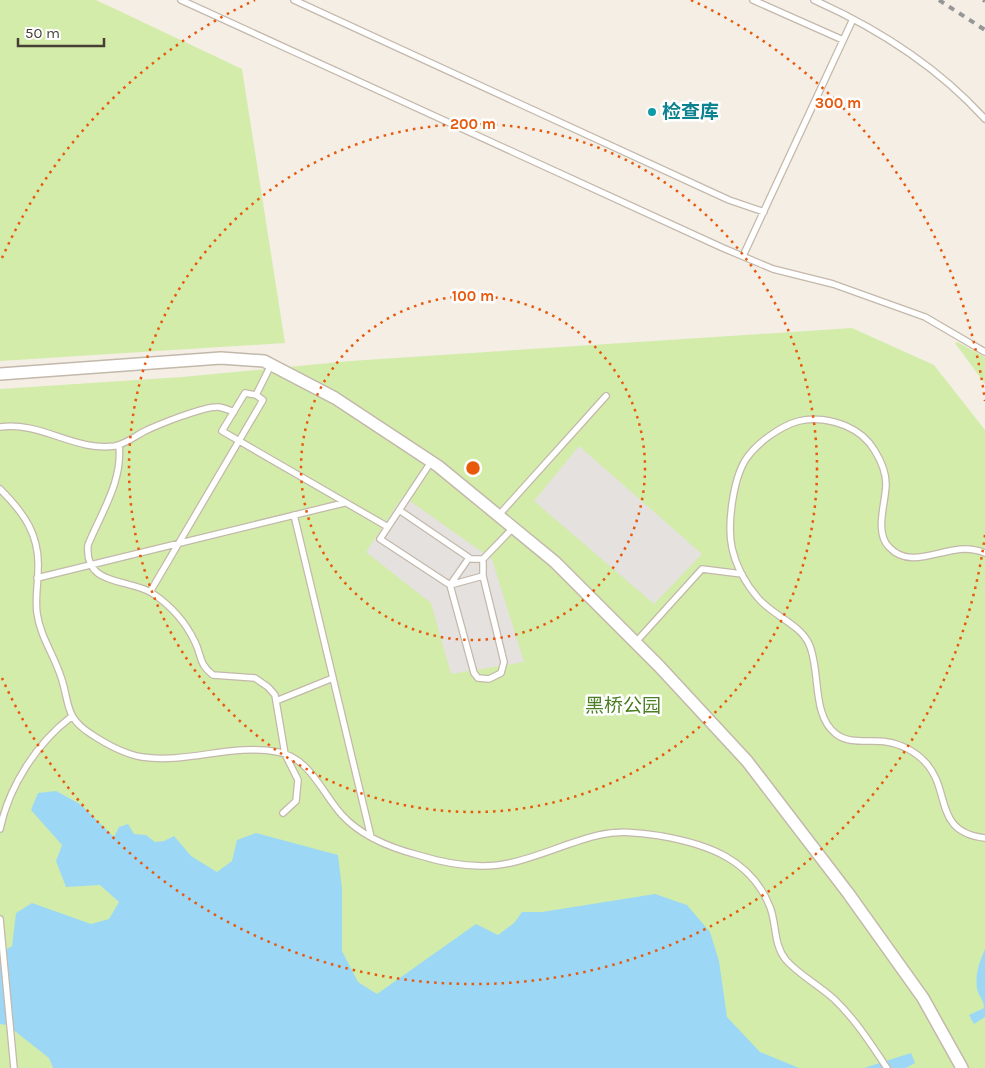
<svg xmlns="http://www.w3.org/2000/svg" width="985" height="1068" viewBox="0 0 985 1068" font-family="Karla,'Noto Sans SC',sans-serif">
<rect width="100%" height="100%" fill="#f4eee5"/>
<!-- green -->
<path fill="#d3ecaa" d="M0 0H96L242 69 285 343 0 361Z
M852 328 934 365 985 430V1068H0V389L182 377 350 361Z
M957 342 985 357V384L955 343Z"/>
<!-- parking -->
<path fill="#e4e1de" d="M579 446 702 554 654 604 534 501Z
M403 496 492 559 524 662 451 674 431 603 366 552Z"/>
<!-- water -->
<path fill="#9cd8f6" d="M56 791 80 804 114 837 119 827 128 824 134 834 146 835 155 842 164 841 174 836 191 856 217 872 232 861 237 840 256 833 338 855 342 888V951L358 982 377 994 476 924 498 935 514 923 522 912H542L655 894 687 905 710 932 719 961 727 1017 760 1052 799 1068H53L49 1058 7 1025 0 1024V953L12 946 16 913 32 903 91 924 109 919 119 902 100 885 66 887 56 861 62 845 31 810 38 793Z
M985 949V1017L974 1024 969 1015 984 1008C984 1000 979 997 977 989 975 974 979 963 985 949Z
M911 1053 915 1063 906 1068H864Z"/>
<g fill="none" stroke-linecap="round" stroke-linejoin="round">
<!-- service casing -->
<g stroke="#c3b8aa" stroke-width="8">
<path id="service" d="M181 0 723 248 773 269 833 284 925 317 985 352
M294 0 729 200 764 212
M753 0 843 40
M814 0C879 29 937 66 985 119
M743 256 853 19
M271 365 256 395 245 393 222 431 388 527
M0 427C41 421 75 452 115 446 125 444 134 437 143 432 157 425 204 406 219 407 224 408 229 410 234 412
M119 445C123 481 101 513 88 545 84 587 128 578 152 593 170 605 186 623 195 642 202 656 198 663 213 675L255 678 268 687 275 695 285 754 298 780 296 801 283 813
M431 462 380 539 450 585 474 673 478 678 489 679 501 673 504 662 483 576V559
M0 489C24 513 40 535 38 570 38 585 35 598 37 613 40 636 54 655 61 677 70 703 64 717 91 734 106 744 124 754 142 757 187 764 233 743 278 752 310 758 322 793 342 815 362 837 391 848 418 855 447 864 480 870 510 863 541 856 569 842 599 835 620 830 640 833 661 836 707 844 751 859 770 907 777 925 773 944 786 960 799 975 819 985 834 999 855 1019 871 1044 887 1068
M399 510 471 559H483L513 528
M294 515 371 837
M498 516 606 396
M985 553C975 549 966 548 955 550 933 553 907 567 889 547 874 532 886 502 886 484 886 472 881 461 875 451 868 439 858 431 846 426 832 420 813 417 799 421 780 426 757 443 746 459 733 479 727 525 732 548 736 566 746 584 758 598 773 616 800 624 809 644 821 670 811 715 836 734 850 745 871 739 887 742 901 744 916 752 925 762 952 790 932 832 985 838
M37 578 344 503
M450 585 483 576
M450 585 469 558
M150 592 263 400 256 395
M635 643 702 569 742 574
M276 701 333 678
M0 829C9 786 37 743 71 717
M0 919 14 1068"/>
</g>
<!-- minor casing -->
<g stroke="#c3b8aa" stroke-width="14">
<path id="minor" d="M0 374 221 358 264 361 335 398 438 466 555 562 659 666 747 761 848 893 923 998 962 1068"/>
</g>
<!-- service -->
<use href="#service" stroke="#fff" stroke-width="5.5"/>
<!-- minor -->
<use href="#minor" stroke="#fff" stroke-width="11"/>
<!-- rail -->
<path stroke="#969696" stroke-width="4" stroke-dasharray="6 6" stroke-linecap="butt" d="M939 0 985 30
M983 0 985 1"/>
</g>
<!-- distance rings -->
<g fill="none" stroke="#e8590c" stroke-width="2.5" stroke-dasharray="2.5 5">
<circle cx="473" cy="468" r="172"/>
<circle cx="473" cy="468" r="344"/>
<path d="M985 535A516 516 0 0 1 2 678M2 258A516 516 0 0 1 255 0M691 0A516 516 0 0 1 985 401"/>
</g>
<!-- markers -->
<circle fill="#0f9aa8" stroke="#fff" stroke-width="2" cx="652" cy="112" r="5"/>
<g text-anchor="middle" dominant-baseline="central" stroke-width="5" stroke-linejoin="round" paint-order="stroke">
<!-- culture labels -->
<g font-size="19" font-weight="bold" fill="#0d838f" stroke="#fff" text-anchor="start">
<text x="662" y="112">检查库</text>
</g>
<!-- park labels -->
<g font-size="19" fill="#4c7e23" stroke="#fff">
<text x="623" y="706">黑桥公园</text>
</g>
</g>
<circle cx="473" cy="468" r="8" fill="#e8590c" stroke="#fff" stroke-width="2.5"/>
<g font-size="15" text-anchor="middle" font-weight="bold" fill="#e8590c" stroke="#fff" stroke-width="5" stroke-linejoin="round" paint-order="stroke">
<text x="838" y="108">300 m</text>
<text x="473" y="129">200 m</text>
<text x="473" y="301">100 m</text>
</g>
<!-- scale -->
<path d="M18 38v8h86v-8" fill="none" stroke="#473e34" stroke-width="2.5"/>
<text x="25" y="38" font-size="15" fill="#473e34" stroke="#ffffff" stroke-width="4" paint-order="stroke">50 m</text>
</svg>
